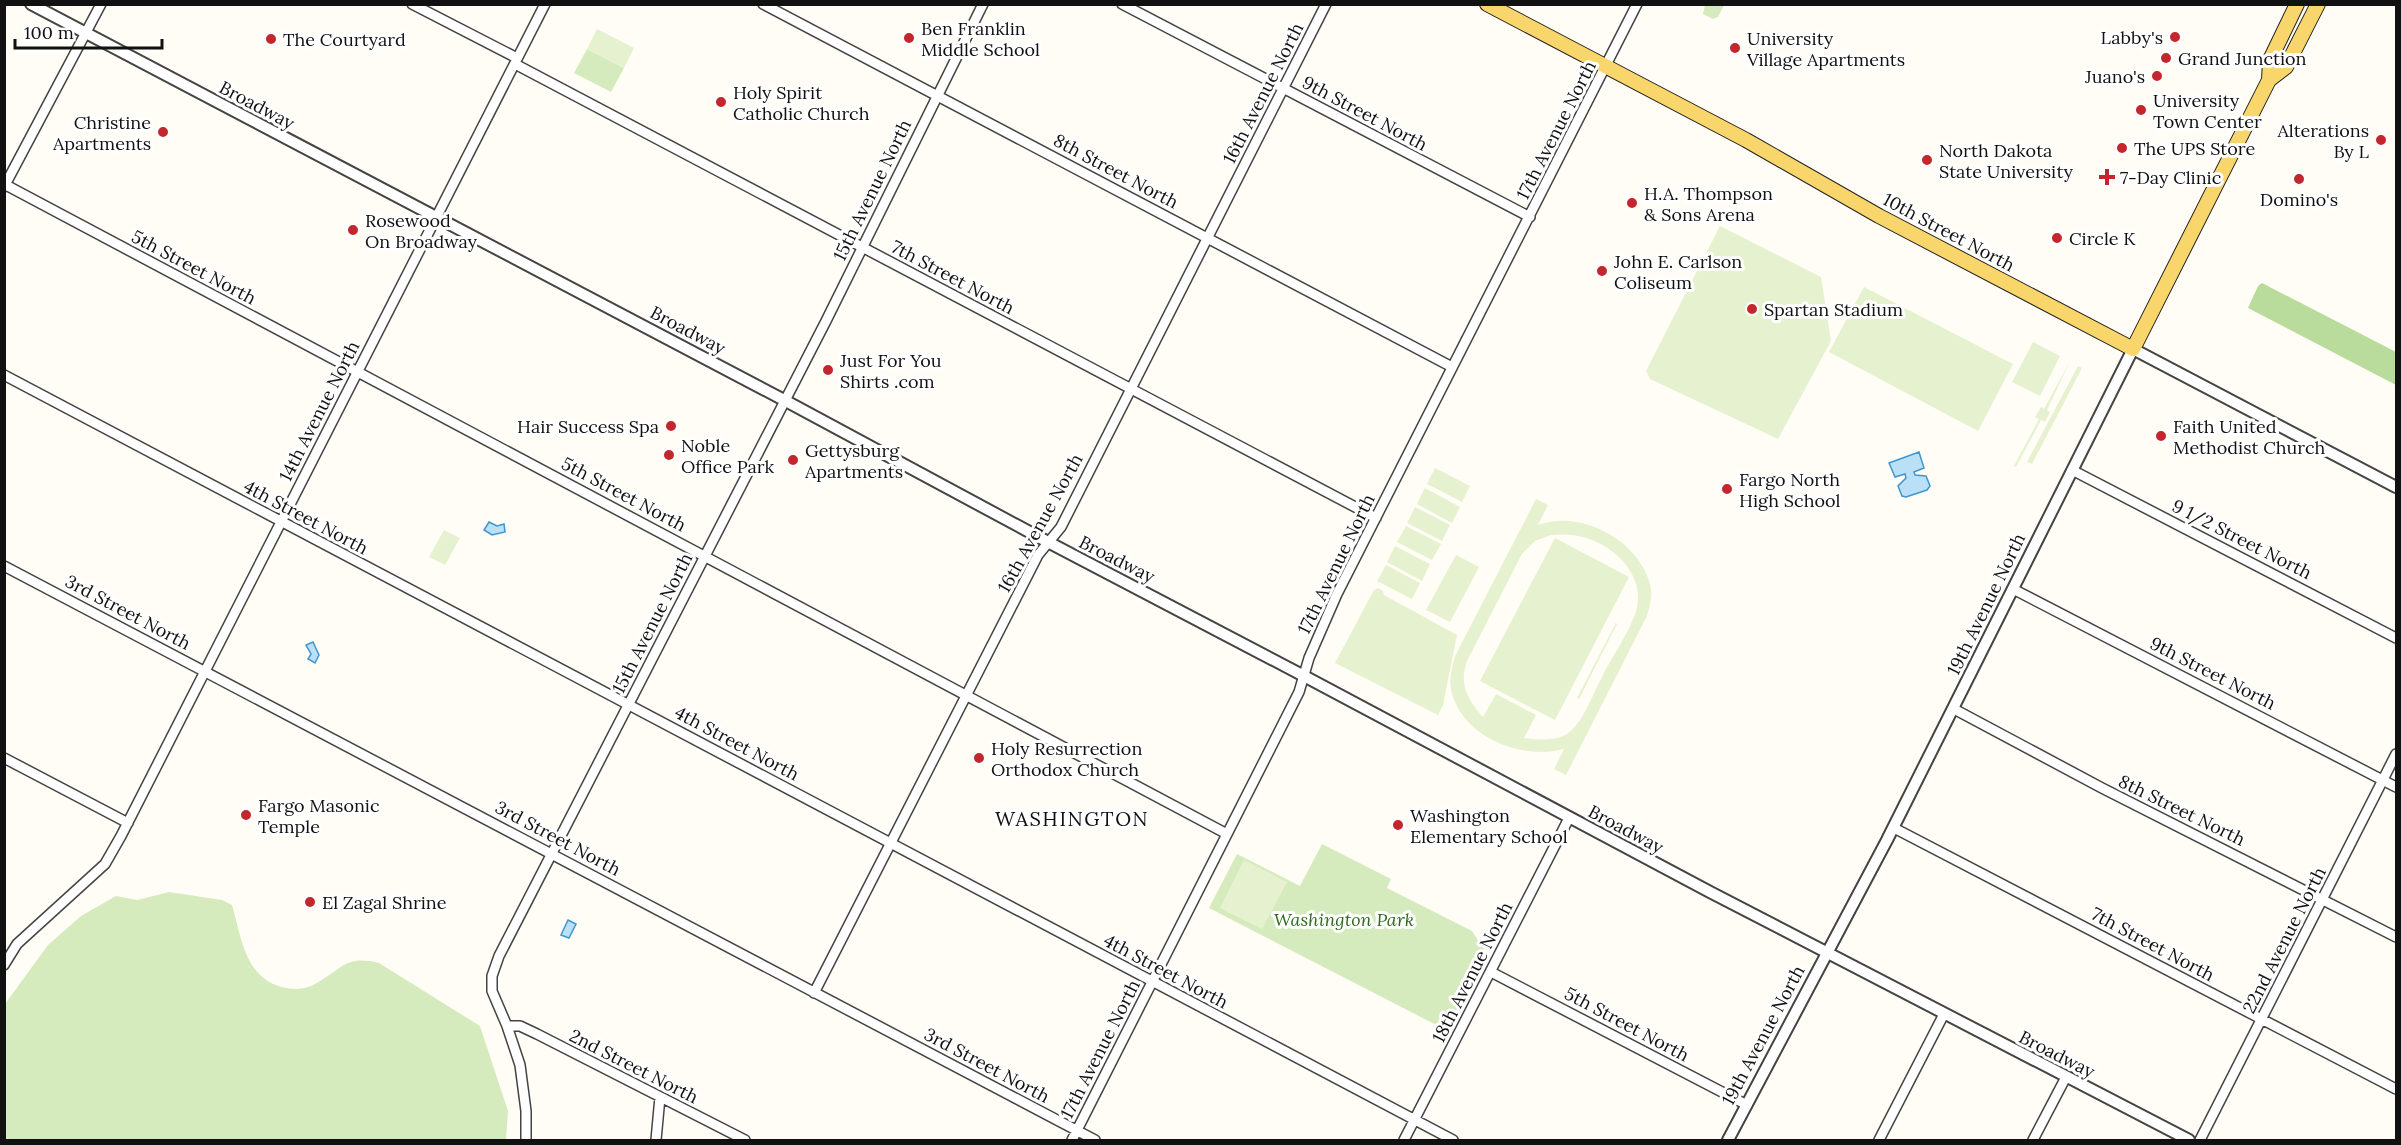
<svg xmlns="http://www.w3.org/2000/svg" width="2401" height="1145" viewBox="0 0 2401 1145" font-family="Lora,serif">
<rect width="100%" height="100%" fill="#fffdf5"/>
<!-- green -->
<path fill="#d5ebbd" d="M1705 5V4L1724 5 1718 17 1713 19 1703 14Z
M587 49 624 68 611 92 574 73Z
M1322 844 1391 879 1387 888 1472 931 1487 954 1446 1030 1209 908 1237 854 1300 886Z
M169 892 222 900 232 905C241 936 245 978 282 987 295 990 305 990 317 983 343 968 346 955 379 963L480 1026 508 1111 506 1140H5V1004L48 945 81 916 116 896 137 900Z"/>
<!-- forest -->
<path fill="#b9dc9c" d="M2262 283 2396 352V385L2248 308 2258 286Z"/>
<!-- pitch -->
<path fill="#e6f2cf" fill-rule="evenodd" d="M597 29 634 48 624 68 587 49Z
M1720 226 1821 277 1831 341 1778 439 1650 379 1646 371Z
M1864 287 2013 364 1978 431 1829 352Z
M2033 342 2060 356 2040 396 2012 382Z
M2070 361 2047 410 2050 412 2045 422 2041 420 2016 467 2014 466 2039 419 2035 417 2041 407 2044 409Z
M2078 366 2082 368 2032 464 2027 462Z
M1435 468 1470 486 1462 502 1427 484Z
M1425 488 1460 507 1452 523 1417 504Z
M1536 499 1548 505 1538 525C1580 509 1638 539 1650 584 1653 595 1650 605 1647 616L1566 775 1554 769 1564 749C1521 761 1460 736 1451 689 1449 678 1452 667 1455 656ZM1551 535C1562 534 1572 534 1583 537 1613 545 1644 573 1637 607 1632 629 1612 656 1602 677 1592 695 1583 725 1565 735 1553 741 1537 740 1524 738L1536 715 1496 694 1483 717C1467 699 1458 682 1468 659L1522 554 1535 541Z
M1415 507 1450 525 1442 541 1407 523Z
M1406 526 1441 544 1432 560 1397 542Z
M444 530 460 538 445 565 429 557Z
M1555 538 1629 577 1555 720 1480 681Z
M1395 546 1430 564 1422 581 1387 562Z
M1456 555 1479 567 1450 622 1426 610Z
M1386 565 1420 583 1412 599 1377 581Z
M1378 588 1383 591 1384 595 1457 635 1443 705 1438 715 1335 663 1374 590Z
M1616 623 1617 624 1579 699 1577 698Z
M1244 860 1287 882 1262 929 1220 908Z"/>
<!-- water -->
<path fill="#b9e0f7" stroke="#3f96cf" stroke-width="1.5" d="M1919 452 1924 468 1914 472 1915 475 1926 476 1930 486 1927 490 1906 497 1902 496 1898 486 1906 478 1905 474 1895 477 1889 463Z
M489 522 497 526 504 524 505 532 492 535 484 530Z
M313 642 319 655 315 663 308 659 311 654 306 645Z
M568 920 576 924 569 938 561 935Z"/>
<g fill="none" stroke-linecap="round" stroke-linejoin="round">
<!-- minor casing -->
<g stroke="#444" stroke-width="12">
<path id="minor" d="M412 4 517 58
M763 4 1452 367
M1122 4 1530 217
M515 64 1376 518
M4 184 1227 834
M4 187 101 4
M4 375 1453 1140
M2072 470 2396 638
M4 566 1095 1140
M2013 589 2396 787
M1954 709 2102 788 2396 937
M4 758 128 823
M1894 828 2396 1089
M4 965 17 944 105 864 121 836 545 4
M1491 972 1747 1105
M814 993 1038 555 1061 527 1326 4
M507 1026H520L537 1034 745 1140
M526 1140V1111L520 1065 507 1026 492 991V976L499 956 826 321 983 4
M656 1140 660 1097
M1072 1140 1299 692 1309 658 1337 594 1637 4
M1404 1140 1569 818
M1879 1140 1944 1014
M2033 1140 2066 1077
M2200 1140 2396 754"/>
</g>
<!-- tertiary casing -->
<g stroke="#444" stroke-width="14">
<path id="tertiary" d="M31 4 784 400 1048 542 1304 676 1710 892 2189 1140
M1728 1140 1887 840 2133 349 2396 487"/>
</g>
<!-- primary casing -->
<g stroke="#222" stroke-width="16">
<path id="primary" d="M1487 4 1746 140 1879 216 2133 349 2269 80 2270 60 2297 4
M2269 80 2286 67 2318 4"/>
</g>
<!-- minor -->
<use href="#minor" stroke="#fff" stroke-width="9"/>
<!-- tertiary -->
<use href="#tertiary" stroke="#fff" stroke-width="10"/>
<!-- primary -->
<use href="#primary" stroke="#f9d66b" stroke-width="14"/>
</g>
<!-- markers -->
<g fill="#c4262e" stroke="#fff" stroke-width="2">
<circle cx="2175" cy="37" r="6"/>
<circle cx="909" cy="38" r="6"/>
<circle cx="271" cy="39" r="6"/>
<circle cx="1735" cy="48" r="6"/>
<circle cx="2166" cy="58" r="6"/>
<circle cx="2157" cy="76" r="6"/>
<circle cx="721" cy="102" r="6"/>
<circle cx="2141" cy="110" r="6"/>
<circle cx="163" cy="132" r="6"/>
<circle cx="2381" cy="140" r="6"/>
<circle cx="2122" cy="148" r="6"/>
<circle cx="1927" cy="160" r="6"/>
<path d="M2104 168h6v6h6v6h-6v6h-6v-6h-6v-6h6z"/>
<circle cx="2299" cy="179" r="6"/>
<circle cx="1632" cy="203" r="6"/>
<circle cx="353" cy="230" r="6"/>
<circle cx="2057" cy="238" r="6"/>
<circle cx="1602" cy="271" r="6"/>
<circle cx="1752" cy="309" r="6"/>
<circle cx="828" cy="370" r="6"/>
<circle cx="671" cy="426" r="6"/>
<circle cx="2161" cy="436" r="6"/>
<circle cx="669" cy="455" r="6"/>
<circle cx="793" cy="460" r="6"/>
<circle cx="1727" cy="489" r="6"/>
<circle cx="979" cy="758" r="6"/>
<circle cx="246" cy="815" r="6"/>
<circle cx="1398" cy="825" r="6"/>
<circle cx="310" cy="902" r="6"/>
</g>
<g text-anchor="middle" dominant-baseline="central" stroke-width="6" stroke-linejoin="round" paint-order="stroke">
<!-- poi labels -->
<g font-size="18" fill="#111" stroke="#fff" text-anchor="start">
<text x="921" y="28">Ben Franklin<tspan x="921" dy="21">Middle School</tspan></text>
<text x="2163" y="37" text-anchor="end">Labby's</text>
<text x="1747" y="38">University<tspan x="1747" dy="21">Village Apartments</tspan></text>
<text x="283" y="39">The Courtyard</text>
<text x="2178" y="58">Grand Junction</text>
<text x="2145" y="76" text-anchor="end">Juano's</text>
<text x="733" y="92">Holy Spirit<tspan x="733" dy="21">Catholic Church</tspan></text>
<text x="2153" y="100">University<tspan x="2153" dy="21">Town Center</tspan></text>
<text x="151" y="122" text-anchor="end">Christine<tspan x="151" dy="21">Apartments</tspan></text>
<text x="2369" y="130" text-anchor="end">Alterations<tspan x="2369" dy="21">By L</tspan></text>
<text x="2134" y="148">The UPS Store</text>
<text x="1939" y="150">North Dakota<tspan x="1939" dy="21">State University</tspan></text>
<text x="2120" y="177">7-Day Clinic</text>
<text x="1644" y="193">H.A. Thompson<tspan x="1644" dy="21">&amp; Sons Arena</tspan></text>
<text x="2299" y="199" text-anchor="middle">Domino's</text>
<text x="365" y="220">Rosewood<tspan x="365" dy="21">On Broadway</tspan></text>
<text x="2069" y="238">Circle K</text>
<text x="1614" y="261">John E. Carlson<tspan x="1614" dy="21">Coliseum</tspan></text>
<text x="1764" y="309">Spartan Stadium</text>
<text x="840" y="360">Just For You<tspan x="840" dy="21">Shirts .com</tspan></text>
<text x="659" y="426" text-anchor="end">Hair Success Spa</text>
<text x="2173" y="426">Faith United<tspan x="2173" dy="21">Methodist Church</tspan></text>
<text x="681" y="445">Noble<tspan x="681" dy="21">Office Park</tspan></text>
<text x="805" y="450">Gettysburg<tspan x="805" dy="21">Apartments</tspan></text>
<text x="1739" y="479">Fargo North<tspan x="1739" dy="21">High School</tspan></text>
<text x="991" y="748">Holy Resurrection<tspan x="991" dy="21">Orthodox Church</tspan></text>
<text x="258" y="805">Fargo Masonic<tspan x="258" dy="21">Temple</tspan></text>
<text x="1410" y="815">Washington<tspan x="1410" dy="21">Elementary School</tspan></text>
<text x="322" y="902">El Zagal Shrine</text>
</g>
<!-- street labels -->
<g font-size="18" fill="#111" stroke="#fff">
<text transform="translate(1263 93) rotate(-63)">16th Avenue North</text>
<text transform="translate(257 105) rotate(28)">Broadway</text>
<text transform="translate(1365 113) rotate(28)">9th Street North</text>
<text transform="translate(1556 130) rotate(-63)">17th Avenue North</text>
<text transform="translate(1116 171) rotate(28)">8th Street North</text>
<text transform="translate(872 190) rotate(-64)">15th Avenue North</text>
<text transform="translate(1949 232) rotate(28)">10th Street North</text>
<text transform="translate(194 267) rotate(28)">5th Street North</text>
<text transform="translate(953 277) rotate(28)">7th Street North</text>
<text transform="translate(688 330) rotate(28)">Broadway</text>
<text transform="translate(319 411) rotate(-63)">14th Avenue North</text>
<text transform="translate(624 494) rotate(28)">5th Street North</text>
<text transform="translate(306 517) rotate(28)">4th Street North</text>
<text transform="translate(1040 523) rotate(-61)">16th Avenue North</text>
<text transform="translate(2242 539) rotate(27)">9 1/2 Street North</text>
<text transform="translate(1117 559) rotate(27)">Broadway</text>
<text transform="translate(1336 564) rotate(-64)">17th Avenue North</text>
<text transform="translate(1986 604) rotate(-64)">19th Avenue North</text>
<text transform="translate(128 612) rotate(28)">3rd Street North</text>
<text transform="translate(652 623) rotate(-63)">15th Avenue North</text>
<text transform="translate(2213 673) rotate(27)">9th Street North</text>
<text transform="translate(737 743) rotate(28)">4th Street North</text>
<text transform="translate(2182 810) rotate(26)">8th Street North</text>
<text transform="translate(1626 829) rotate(28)">Broadway</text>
<text transform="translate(558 838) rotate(28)">3rd Street North</text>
<text transform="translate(2284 940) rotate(-63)">22nd Avenue North</text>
<text transform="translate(2153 944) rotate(28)">7th Street North</text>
<text transform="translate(1166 971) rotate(28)">4th Street North</text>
<text transform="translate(1472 972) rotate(-63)">18th Avenue North</text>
<text transform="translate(1627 1024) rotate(28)">5th Street North</text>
<text transform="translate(1763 1035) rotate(-62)">19th Avenue North</text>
<text transform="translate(1100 1049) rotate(-63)">17th Avenue North</text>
<text transform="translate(2057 1054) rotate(27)">Broadway</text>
<text transform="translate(987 1065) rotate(28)">3rd Street North</text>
<text transform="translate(634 1066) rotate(27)">2nd Street North</text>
</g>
<!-- park labels -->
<g font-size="18" font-style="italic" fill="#2f6b1f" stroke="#fff">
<text x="1344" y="919">Washington Park</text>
</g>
<!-- neighbourhood labels -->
<g font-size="20" letter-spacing="1.5" fill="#111" stroke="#fff">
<text x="1072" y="818">WASHINGTON</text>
</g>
</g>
<!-- border -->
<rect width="2401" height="1145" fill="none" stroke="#111111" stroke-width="12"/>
<!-- scale -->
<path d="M15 39v9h147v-9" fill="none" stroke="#111111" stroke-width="3"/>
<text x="24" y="39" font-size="18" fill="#111111" stroke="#ffffff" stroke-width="4.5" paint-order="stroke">100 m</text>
</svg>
